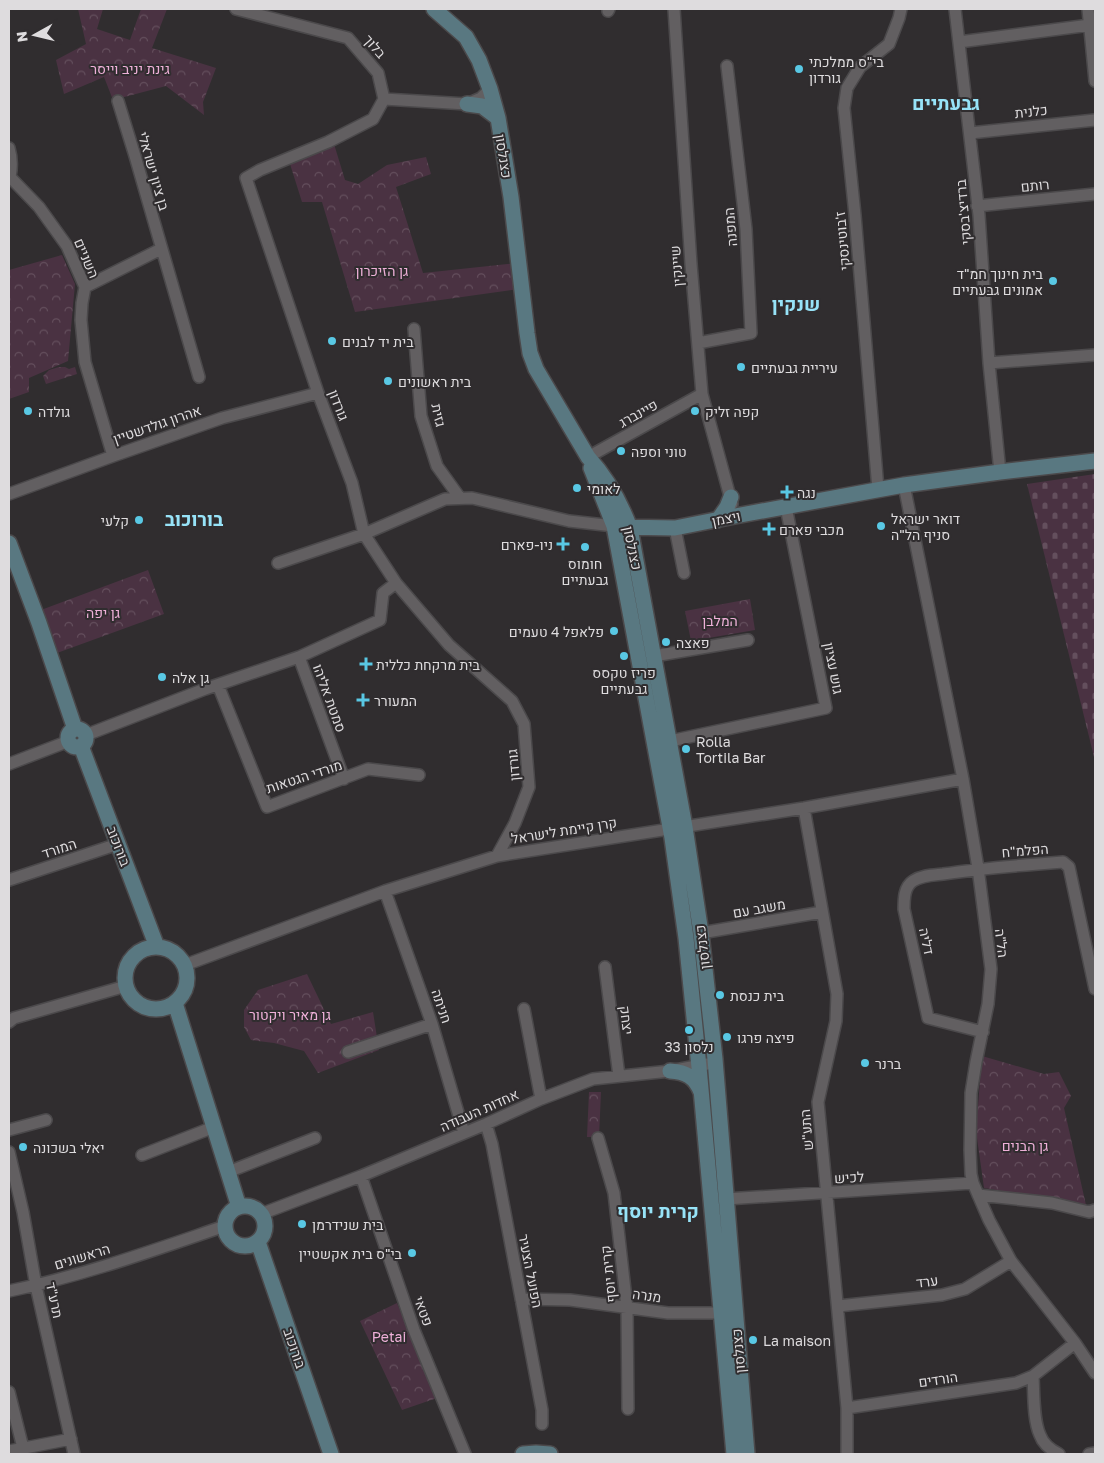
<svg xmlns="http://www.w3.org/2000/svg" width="1104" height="1463" viewBox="0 0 1104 1463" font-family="'Golos Text',Heebo,sans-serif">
<defs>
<pattern id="cemetery-stones" width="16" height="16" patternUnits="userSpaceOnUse" patternTransform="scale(1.25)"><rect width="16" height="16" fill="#4a3242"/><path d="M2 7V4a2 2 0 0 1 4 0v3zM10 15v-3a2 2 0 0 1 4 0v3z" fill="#644f5d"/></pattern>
<pattern id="park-crowns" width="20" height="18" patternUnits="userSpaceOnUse" patternTransform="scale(1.25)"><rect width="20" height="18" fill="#4a3242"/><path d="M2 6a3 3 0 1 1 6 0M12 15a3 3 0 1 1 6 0" fill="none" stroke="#644f5d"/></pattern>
</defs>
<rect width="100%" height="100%" fill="#302d2f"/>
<!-- cemetery -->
<path fill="url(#cemetery-stones)" d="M1095 474V761L1027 484Z"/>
<!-- park -->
<path fill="url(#park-crowns)" d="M78 9H103L97 29 130 40 141 9H167L152 48 216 68 203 102 204 115 166 86 113 100 104 77 64 94 56 60 86 44Z
M334 144 345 180 358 184 387 165 426 157 431 174 396 187 423 273 517 263 519 289 355 312 322 202H302L290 164 296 155Z
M62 255 75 284 68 361 29 378V392L9 399V270Z
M59 367H65L69 369 75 367 77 374 46 384 43 376 49 370Z
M148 570 164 614 57 653 41 610Z
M750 599 755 630 691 641 685 611Z
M307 974 331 1024 373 1012 379 1050 318 1073 304 1051 274 1043 251 1040 244 1027V1010L258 990Z
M982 1056 1044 1074 1059 1072 1071 1096 1064 1108 1086 1205 984 1188 976 1131Z
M589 1092H601L599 1137H587Z
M397 1303 437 1398 402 1410 360 1321Z"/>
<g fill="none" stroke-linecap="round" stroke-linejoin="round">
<!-- street casing -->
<g stroke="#4b494b" stroke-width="14">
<path id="street" d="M236 9 348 38 378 73 384 99
M674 9 691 264 702 394 732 504
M955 9 979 215 989 363 1000 472
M1088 9 1095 81
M608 11 609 9
M959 42 1090 25
M384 99 373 119 328 142 260 170 246 178 318 393 352 483 364 534 396 583 449 645 512 701 524 724 529 787 515 823 497 856
M384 99 467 104 481 98 490 89
M118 101 135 156 199 377
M970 133 1095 120
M9 148C12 158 12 167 10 177
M10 177 39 207 67 246 85 287 82 303 81 320 85 362 113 456
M977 206 1095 194
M85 287 161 249
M414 329 421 416 437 466 460 498
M698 343 751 333 746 229 727 66
M989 363 1095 355
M588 457 702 394
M904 485 963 779 978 868 991 969 988 1004 976 1062 971 1093 970 1150 971 1174 973 1183 989 1220 1011 1261 1075 1343 1095 1373
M878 489 855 215 844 108 847 88 860 67 889 44 899 18 901 9
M9 494 113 456 222 418 318 393
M675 528 684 573
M278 563 364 534 445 499 472 498 569 521 614 526
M654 656 748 640
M299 657 344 779
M218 685 267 807 368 769 419 775
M86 735 205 689 299 657 380 620 383 593 396 583
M670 741 826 708 786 507
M9 764 69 741
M804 808 837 994 836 1021 818 1102 847 1408V1454
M9 880 118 844
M385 891 432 1024 464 1133
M701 933 822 912
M185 965 385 891 497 856 804 808 963 779
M605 967 619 1076
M524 1009 541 1099
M9 1022 14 1018 126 986
M983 1032 928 1018 904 909C904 899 904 887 913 881 922 875 934 875 943 874 983 868 1023 865 1063 862L1069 867 1095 989
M348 1052 432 1024
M486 1124 492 1144 542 1410V1424
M9 1130 46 1120
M598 1138 614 1193 627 1308 628 1409
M9 1152 23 1212 36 1286 74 1454
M142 1155 214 1127
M228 1172 315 1138
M361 1176 414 1330 465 1454
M978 1195 1052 1203 1089 1212 1095 1210
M726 1199 973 1183
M261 1214 361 1176 486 1124 541 1099 593 1079 670 1071 707 1064
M9 1291C82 1276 154 1250 225 1226
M521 1299 570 1300 668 1313H728
M838 1306 942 1295 965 1289 1011 1261
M9 1392 23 1448
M847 1408 1016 1383 1033 1376
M9 1451 71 1439
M1059 1454C1051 1450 1043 1444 1040 1435 1033 1420 1034 1393 1033 1376L1075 1343
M1089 1454 1095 1453"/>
</g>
<!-- secondary casing -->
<g stroke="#4b494b" stroke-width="18">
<path id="secondary" d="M434 9 466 37 479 60 490 89 498 118 511 197 527 333 530 353 536 369 588 457C607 478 620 501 630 528L685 827 701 933 715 1059 747 1454
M467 104 482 106 498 118
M591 468 614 526 672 838 686 938 699 1067 734 1454
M718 520 727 507 731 497
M621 527 675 528 735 516 904 485 1000 472 1095 461
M9 543 39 623 75 729
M68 738a9 9 0 1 1 18 0a9 9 0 1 1-18 0Z
M81 746 157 947
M125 978a31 31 0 1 1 62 0a31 31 0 1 1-62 0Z
M175 1003 239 1207
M670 1071C686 1072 695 1077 701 1092
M225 1226a20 20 0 1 1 40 0a20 20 0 1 1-40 0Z
M258 1242 331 1454
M523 1454 536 1453 550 1454"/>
</g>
<!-- street -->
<use href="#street" stroke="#625f61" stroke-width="11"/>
<!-- secondary -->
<use href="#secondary" stroke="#597881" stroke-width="15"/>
</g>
<!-- markers -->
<g fill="#59c8e4" stroke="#302d2f" stroke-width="2">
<circle cx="799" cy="69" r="5"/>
<circle cx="1053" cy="281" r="5"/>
<circle cx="332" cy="341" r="5"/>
<circle cx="741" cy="367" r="5"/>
<circle cx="388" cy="381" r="5"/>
<circle cx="28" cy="411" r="5"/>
<circle cx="695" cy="411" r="5"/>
<circle cx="621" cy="451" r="5"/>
<circle cx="577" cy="488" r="5"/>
<path d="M784.5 484.5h5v5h5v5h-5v5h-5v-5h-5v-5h5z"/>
<circle cx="139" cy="520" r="5"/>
<circle cx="881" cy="526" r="5"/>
<path d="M766.5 521.5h5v5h5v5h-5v5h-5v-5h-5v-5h5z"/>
<path d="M560.5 536.5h5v5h5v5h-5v5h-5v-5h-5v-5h5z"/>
<circle cx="585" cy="547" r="5"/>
<circle cx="614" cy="631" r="5"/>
<circle cx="666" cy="642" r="5"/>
<circle cx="624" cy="656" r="5"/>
<path d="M363.5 656.5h5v5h5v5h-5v5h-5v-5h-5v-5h5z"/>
<circle cx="162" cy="677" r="5"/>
<path d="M360.5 692.5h5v5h5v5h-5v5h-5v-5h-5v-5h5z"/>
<circle cx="686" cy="749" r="5"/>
<circle cx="720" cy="995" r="5"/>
<circle cx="689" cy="1030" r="5"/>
<circle cx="727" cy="1037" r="5"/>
<circle cx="865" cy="1063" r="5"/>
<circle cx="23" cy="1147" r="5"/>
<circle cx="302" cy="1224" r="5"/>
<circle cx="412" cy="1253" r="5"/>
<circle cx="753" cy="1340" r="5"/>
</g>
<g text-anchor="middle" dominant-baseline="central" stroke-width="4" stroke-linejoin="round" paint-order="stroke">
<!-- street labels -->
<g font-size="14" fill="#dedcde" stroke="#302d2f">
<text transform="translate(375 46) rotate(49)">בלוך</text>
<text transform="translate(1031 111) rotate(-6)">כלנית</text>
<text transform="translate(504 156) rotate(81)">כצנלסון</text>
<text transform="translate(154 171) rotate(74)">בן ציון ישראלי</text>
<text transform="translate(1035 185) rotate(-6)">רותם</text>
<text transform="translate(963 212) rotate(-95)">ברדיצ'בסקי</text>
<text transform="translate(730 227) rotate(-95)">המפנה</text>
<text transform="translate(842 241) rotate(-95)">ז'בוטינסקי</text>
<text transform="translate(87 258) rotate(67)">השניים</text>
<text transform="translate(676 266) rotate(-95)">שיינקין</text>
<text transform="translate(339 405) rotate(69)">גורדון</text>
<text transform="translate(638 413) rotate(-29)">פיינברג</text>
<text transform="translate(439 415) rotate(78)">גזית</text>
<text transform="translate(157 424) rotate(-19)">אהרון גולדשטיין</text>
<text transform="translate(726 518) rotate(-12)">ויצמן</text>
<text transform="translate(633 548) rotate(78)">כצנלסון</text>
<text transform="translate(834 668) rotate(79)">גוש עציון</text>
<text transform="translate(330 698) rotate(70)">סמטת אליהו</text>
<text transform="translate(513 765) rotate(-95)">גורדון</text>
<text transform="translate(304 776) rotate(-18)">מורדי הגטאות</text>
<text transform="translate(564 830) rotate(-9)">קרן קיימת לישראל</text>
<text transform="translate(119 846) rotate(69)">בורוכוב</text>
<text transform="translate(59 848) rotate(-18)">המורד</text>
<text transform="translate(1025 850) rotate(-5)">הפלמ"ח</text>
<text transform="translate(759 908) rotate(-10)">משגב עם</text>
<text transform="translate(927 941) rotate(78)">דליה</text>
<text transform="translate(1002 943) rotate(83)">הל"ה</text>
<text transform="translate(702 947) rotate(-97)">כצנלסון</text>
<text transform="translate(442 1006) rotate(71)">חניתה</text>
<text transform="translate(627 1020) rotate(83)">יצחק</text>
<text transform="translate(479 1110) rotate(-24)">אחדות העבודה</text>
<text transform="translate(806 1130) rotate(-95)">התע"ש</text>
<text transform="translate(849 1177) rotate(-4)">לכיש</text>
<text transform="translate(82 1256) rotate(-17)">הראשונים</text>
<text transform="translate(531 1271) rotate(79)">הפועל הצעיר</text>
<text transform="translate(608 1274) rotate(-96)">קרית יוסף</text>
<text transform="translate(927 1281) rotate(-7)">ערד</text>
<text transform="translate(647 1295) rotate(8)">מנרה</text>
<text transform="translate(55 1300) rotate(78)">תרע"ד</text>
<text transform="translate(424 1311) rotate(70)">פטאי</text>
<text transform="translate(295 1348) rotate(71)">בורוכוב</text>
<text transform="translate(738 1351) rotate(-95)">כצנלסון</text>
<text transform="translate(938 1379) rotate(-8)">הורדים</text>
</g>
<!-- poi labels -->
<g font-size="14" fill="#dedcde" stroke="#302d2f" text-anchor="start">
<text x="809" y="61">בי"ס ממלכתי<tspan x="809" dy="16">גורדון</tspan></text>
<text x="1043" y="273" text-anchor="end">בית חינוך חמ"ד<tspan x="1043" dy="16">אמונים גבעתיים</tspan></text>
<text x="342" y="341">בית יד לבנים</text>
<text x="751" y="367">עיריית גבעתיים</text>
<text x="398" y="381">בית ראשונים</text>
<text x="38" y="411">גולדה</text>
<text x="705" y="411">קפה זליק</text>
<text x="631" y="451">טוני וספה</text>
<text x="587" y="488">לאומי</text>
<text x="797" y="492">נגה</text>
<text x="891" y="518">דואר ישראל<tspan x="891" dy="16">סניף הל"ה</tspan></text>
<text x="129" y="520" text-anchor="end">קלעי</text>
<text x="779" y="529">מכבי פארם</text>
<text x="553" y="544" text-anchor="end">ניו-פארם</text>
<text x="585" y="563" text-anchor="middle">חומוס<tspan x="585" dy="16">גבעתיים</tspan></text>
<text x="604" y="631" text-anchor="end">פלאפל 4 טעמים</text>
<text x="676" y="642">פאצה</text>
<text x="376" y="664">בית מרקחת כללית</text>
<text x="624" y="672" text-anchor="middle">פריז טקסס<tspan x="624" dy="16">גבעתיים</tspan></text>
<text x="172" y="677">גן אלה</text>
<text x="374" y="700">המעורר</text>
<text x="696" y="741">Rolla<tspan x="696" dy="16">Tortila Bar</tspan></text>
<text x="730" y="995">בית כנסת</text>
<text x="737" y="1037">פיצה פרגו</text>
<text x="689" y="1046" text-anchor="middle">נלסון 33</text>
<text x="875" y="1063">ברנר</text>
<text x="33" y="1147">יאלי בשכונה</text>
<text x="312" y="1224">בית שנידרמן</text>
<text x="402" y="1253" text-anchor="end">בי"ס בית אקשטיין</text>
<text x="763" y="1340">La maison</text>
</g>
<!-- park labels -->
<g font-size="14" fill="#eeb0d8" stroke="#302d2f">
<text x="130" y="68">גינת יניב וייסר</text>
<text x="382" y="270">גן הזיכרון</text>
<text x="103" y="612">גן יפה</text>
<text x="720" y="620">המלבן</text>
<text x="290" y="1014">גן מאיר ויקטור</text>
<text x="1025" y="1145">גן הבנים</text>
<text x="389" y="1336">Petai</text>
</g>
<!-- district labels -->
<g font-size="19" font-weight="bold" fill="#97e3f8" stroke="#302d2f">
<text x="946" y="102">גבעתיים</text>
<text x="796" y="303">שנקין</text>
<text x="194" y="518">בורוכוב</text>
<text x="658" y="1210">קרית יוסף</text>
</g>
</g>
<!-- border -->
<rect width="1104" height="1463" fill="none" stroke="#dedcde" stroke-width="20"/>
<!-- north arrow -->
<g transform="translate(35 35) rotate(262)" stroke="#302d2f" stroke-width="4" paint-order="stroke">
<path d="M0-4L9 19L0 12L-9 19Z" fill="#dedcde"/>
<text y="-8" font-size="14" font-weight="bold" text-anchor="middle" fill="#dedcde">N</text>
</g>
</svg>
